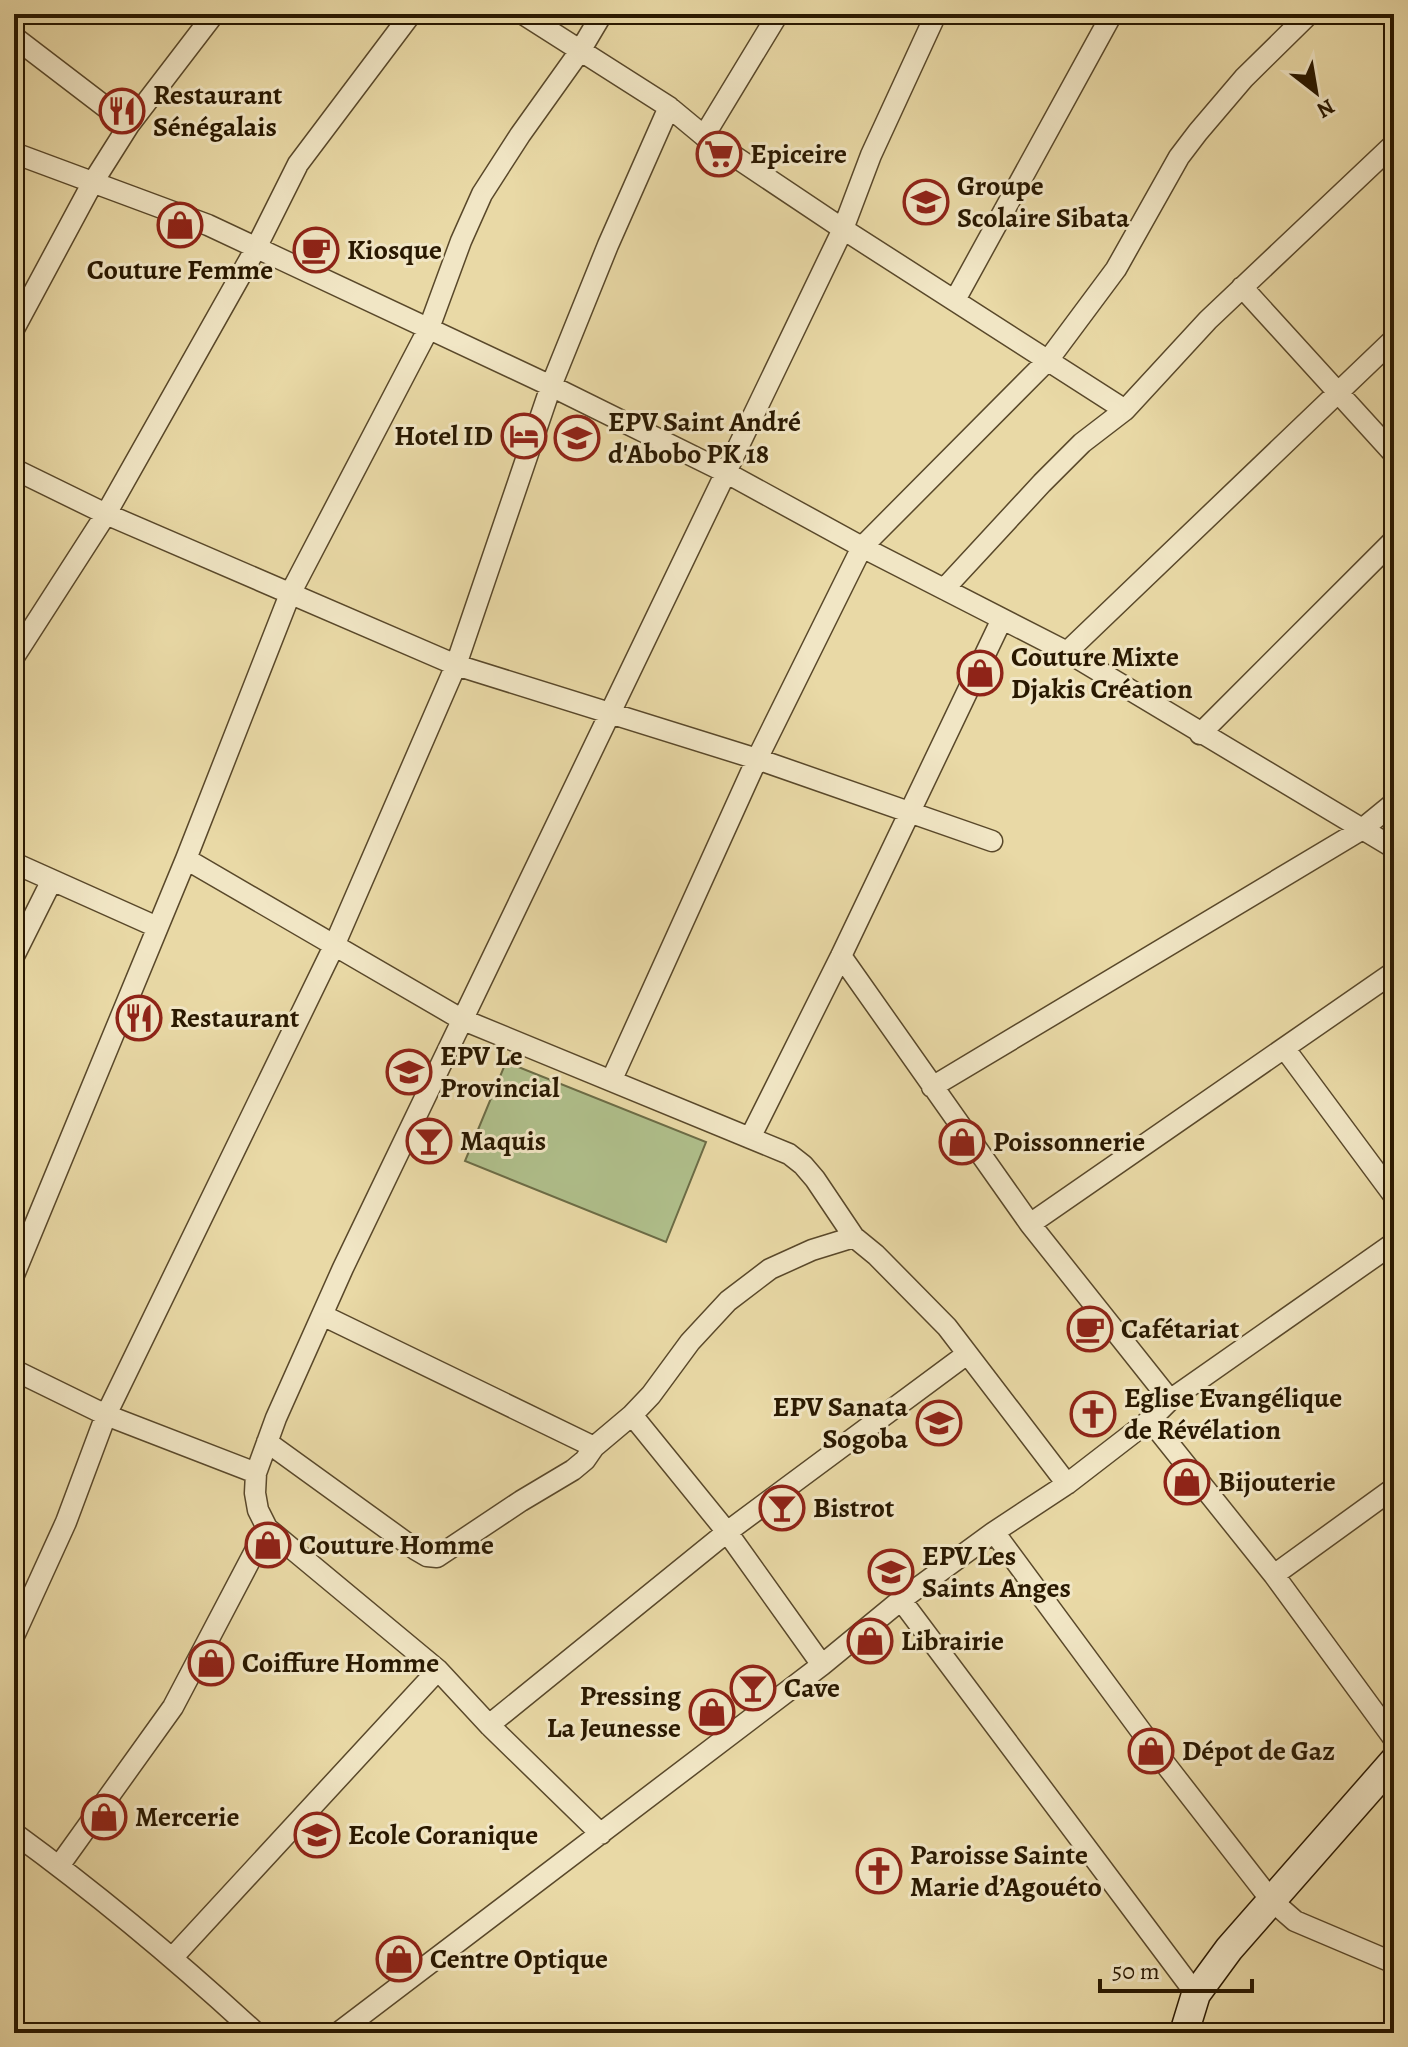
<svg xmlns="http://www.w3.org/2000/svg" width="1408" height="2047" viewBox="0 0 1408 2047" font-family="Alegreya,serif">
<rect width="100%" height="100%" fill="#e9d9a6"/>
<filter id="stains"><feTurbulence type="fractalNoise" baseFrequency=".0025" numOctaves="4"/><feColorMatrix values="0 0 0 0 .2 0 0 0 0 .09 0 0 0 0 .02 0 0 0 .5 -.17"/></filter>
<radialGradient id="worn" r=".72"><stop offset=".6" stop-color="#630" stop-opacity="0"/><stop offset="1" stop-color="#630" stop-opacity=".3"/></radialGradient>
<!-- park -->
<path fill="#b0c08c" stroke="#6c6c46" stroke-width="2" d="M506 1062 706 1142 666 1242 465 1161Z"/>
<g fill="none" stroke-linecap="round" stroke-linejoin="round">
<!-- street casing -->
<g stroke="#59482a" stroke-width="23">
<path id="street" d="M523 14 669 107 704 136 843 229 1125 410
M14 37 129 125
M704 136 778 14
M14 153 208 225 551 386 725 472 862 547 1067 652 1394 848
M1242 287 1394 454
M955 300 1112 14
M14 329 93 182 129 125 214 14
M14 469 106 514 456 665 757 759 992 841
M944 589 1042 483 1082 443 1125 410 1208 320 1394 144
M1067 652 1394 339
M14 657 106 514 256 248 298 164 411 14
M1200 734 1394 540
M186 859 461 1019 789 1154 803 1165 815 1179 854 1237 876 1255 947 1327 1067 1484
M14 863 157 927
M14 956 52 880
M841 956 1030 1224 1170 1400
M1285 1049 1394 1196
M612 1079 757 759 862 547 1049 359 1116 269 1179 157 1198 132 1244 78 1309 14
M932 1087 1361 830 1394 803
M750 1138 841 956 1002 619
M1030 1224 1394 972
M14 1275 186 859 290 594 429 328 461 241 482 194 520 135 580 51 602 14
M322 1315 594 1447
M14 1370 106 1415 256 1473
M632 1415 727 1532 822 1665
M1150 1420 1274 1575 1394 1739
M267 1442 415 1549 427 1556 437 1557 521 1501 573 1470 585 1460 594 1447 632 1415 651 1395 690 1342 728 1301 770 1269 812 1250 854 1237
M994 1532 1166 1765 1271 1900 1295 1921 1394 1963
M1274 1575 1394 1488
M901 1600 1196 1994
M14 1636 66 1522 106 1415 334 946 456 665 551 386 608 245 669 107
M489 1725 727 1532 967 1354
M14 1833C99 1895 179 1962 256 2033
M601 1834 489 1725 438 1670 267 1528 258 1510 255 1493 256 1473 276 1418 343 1268 843 229 871 155 936 14
M59 1866 173 1707 267 1528
M173 1957 438 1670
M338 2033 822 1665 901 1600 994 1532 1067 1484 1150 1420 1170 1400 1394 1243"/>
</g>
<!-- secondary casing -->
<g stroke="#291800" stroke-width="31">
<path id="secondary" d="M1184 2033 1196 1994 1229 1949 1394 1761"/>
</g>
<!-- street -->
<use href="#street" stroke="#f1e6c5" stroke-width="20"/>
<!-- secondary -->
<use href="#secondary" stroke="#f1e6c5" stroke-width="28"/>
</g>
<!-- icons -->
<defs>
<g id="restaurant-ring" transform="scale(2.3)"><circle r="9.5" fill="#f1e6c5" stroke="#8f2418" stroke-width="1.5"/><path d="M-5-6h1v4h1v-4h1v4h1v-4h1v5L-1.5 .5V6h-2V.5L-5-1ZM5-6V6H3V1.5H1.5Q1.5-4 5-6Z" fill="#8f2418"/></g>
<g id="supermarket-ring" transform="scale(2.3)"><circle r="9.5" fill="#f1e6c5" stroke="#8f2418" stroke-width="1.5"/><path d="M-6-5.5h2.5l.6 2H6L4.5 2H-2.5L-4.4-4H-6ZM-1.5 3.2a1.3 1.3 0 1 0 .1 0ZM3 3.2a1.3 1.3 0 1 0 .1 0Z" fill="#8f2418"/></g>
<g id="school-ring" transform="scale(2.3)"><circle r="9.5" fill="#f1e6c5" stroke="#8f2418" stroke-width="1.5"/><path d="M0-5L7-2L0 1L-7-2ZM-4 1L0 2.5L4 1V4Q0 6-4 4Z" fill="#8f2418"/></g>
<g id="shop-ring" transform="scale(2.3)"><circle r="9.5" fill="#f1e6c5" stroke="#8f2418" stroke-width="1.5"/><path d="M-5-2.5h2.3a2.7 3.5 0 0 1 5.4 0H5L5.5 6h-11ZM-1.5-2.5h3a1.5 2.3 0 0 0-3 0Z" fill="#8f2418"/></g>
<g id="cafe-ring" transform="scale(2.3)"><circle r="9.5" fill="#f1e6c5" stroke="#8f2418" stroke-width="1.5"/><path d="M-5.5-4.5H6V0H3Q3 3.5 0 3.5H-2.5Q-5.5 3.5-5.5 0ZM3-3.2v2h1.7v-2ZM-6 4.5H4V6H-6Z" fill="#8f2418"/></g>
<g id="hotel-ring" transform="scale(2.3)"><circle r="9.5" fill="#f1e6c5" stroke="#8f2418" stroke-width="1.5"/><path d="M-6-4.5h1.5V1H6V5H4.5V3h-9V5H-6ZM-4 0a1.8 1.8 0 1 1 3.6 0ZM.5 0V-2.5h3Q6-2.5 6 0Z" fill="#8f2418"/></g>
<g id="bar-ring" transform="scale(2.3)"><circle r="9.5" fill="#f1e6c5" stroke="#8f2418" stroke-width="1.5"/><path d="M-6-5H6L.8 .8V4.5H3.5V6h-7V4.5H-.8V.8Z" fill="#8f2418"/></g>
<g id="church-ring" transform="scale(2.3)"><circle r="9.5" fill="#f1e6c5" stroke="#8f2418" stroke-width="1.5"/><path d="M-1.2-6h2.4v3.5h3.3v2.4h-3.3V6h-2.4V-.1h-3.3v-2.4h3.3Z" fill="#8f2418"/></g>
</defs>
<g fill-rule="evenodd">
<use href="#restaurant-ring" x="122" y="111"/>
<use href="#supermarket-ring" x="719" y="154"/>
<use href="#school-ring" x="926" y="202"/>
<use href="#shop-ring" x="180" y="225"/>
<use href="#cafe-ring" x="316" y="250"/>
<use href="#hotel-ring" x="524" y="436"/>
<use href="#school-ring" x="577" y="438"/>
<use href="#shop-ring" x="980" y="673"/>
<use href="#restaurant-ring" x="139" y="1018"/>
<use href="#school-ring" x="409" y="1072"/>
<use href="#bar-ring" x="429" y="1141"/>
<use href="#shop-ring" x="962" y="1142"/>
<use href="#cafe-ring" x="1090" y="1329"/>
<use href="#church-ring" x="1093" y="1414"/>
<use href="#school-ring" x="939" y="1423"/>
<use href="#shop-ring" x="1187" y="1482"/>
<use href="#bar-ring" x="782" y="1508"/>
<use href="#shop-ring" x="268" y="1545"/>
<use href="#school-ring" x="891" y="1572"/>
<use href="#shop-ring" x="870" y="1641"/>
<use href="#shop-ring" x="211" y="1663"/>
<use href="#bar-ring" x="753" y="1688"/>
<use href="#shop-ring" x="712" y="1712"/>
<use href="#shop-ring" x="1151" y="1751"/>
<use href="#shop-ring" x="104" y="1817"/>
<use href="#school-ring" x="317" y="1835"/>
<use href="#church-ring" x="879" y="1871"/>
<use href="#shop-ring" x="399" y="1959"/>
</g>
<g text-anchor="middle" dominant-baseline="central" stroke-width="6" stroke-linejoin="round" paint-order="stroke">
<!-- poi labels -->
<g font-size="28" font-weight="bold" fill="#291800" stroke="#f1e6c5" text-anchor="start">
<text x="153" y="95">Restaurant<tspan x="153" dy="32">Sénégalais</tspan></text>
<text x="750" y="154">Epiceire</text>
<text x="957" y="186">Groupe<tspan x="957" dy="32">Scolaire Sibata</tspan></text>
<text x="347" y="250">Kiosque</text>
<text x="180" y="270" text-anchor="middle">Couture Femme</text>
<text x="608" y="422">EPV Saint André<tspan x="608" dy="32">d'Abobo PK 18</tspan></text>
<text x="493" y="436" text-anchor="end">Hotel ID</text>
<text x="1011" y="657">Couture Mixte<tspan x="1011" dy="32">Djakis Création</tspan></text>
<text x="170" y="1018">Restaurant</text>
<text x="440" y="1056">EPV Le<tspan x="440" dy="32">Provincial</tspan></text>
<text x="460" y="1141">Maquis</text>
<text x="993" y="1142">Poissonnerie</text>
<text x="1121" y="1329">Cafétariat</text>
<text x="1124" y="1398">Eglise Evangélique<tspan x="1124" dy="32">de Révélation</tspan></text>
<text x="908" y="1407" text-anchor="end">EPV Sanata<tspan x="908" dy="32">Sogoba</tspan></text>
<text x="1218" y="1482">Bijouterie</text>
<text x="813" y="1508">Bistrot</text>
<text x="299" y="1545">Couture Homme</text>
<text x="922" y="1556">EPV Les<tspan x="922" dy="32">Saints Anges</tspan></text>
<text x="901" y="1641">Librairie</text>
<text x="242" y="1663">Coiffure Homme</text>
<text x="784" y="1688">Cave</text>
<text x="681" y="1696" text-anchor="end">Pressing<tspan x="681" dy="32">La Jeunesse</tspan></text>
<text x="1182" y="1751">Dépot de Gaz</text>
<text x="135" y="1817">Mercerie</text>
<text x="348" y="1835">Ecole Coranique</text>
<text x="910" y="1855">Paroisse Sainte<tspan x="910" dy="32">Marie d’Agouéto</tspan></text>
<text x="430" y="1959">Centre Optique</text>
</g>
</g>
<!-- margin -->
<rect width="1408" height="2047" fill="none" stroke="#e9d9a6" stroke-width="48"/>
<rect x="16" y="16" width="1376" height="2015" fill="none" stroke="#291800" stroke-width="4"/>
<rect x="24" y="24" width="1360" height="1999" fill="none" stroke="#291800" stroke-width="2"/>
<!-- north arrow -->
<g transform="translate(1316 92) rotate(149)" stroke="#f1e6c5" stroke-width="6" paint-order="stroke">
<path d="M0-6L14 30L0 20L-14 30Z" fill="#291800"/>
<text y="-12" font-size="22" font-weight="bold" text-anchor="middle" fill="#291800">N</text>
</g>
<!-- scale -->
<path d="M1100 1979v12h152v-12" fill="none" stroke="#291800" stroke-width="4"/>
<text x="1112" y="1979" font-size="24" fill="#291800" stroke="#f1e6c5" stroke-width="6" paint-order="stroke">50 m</text>
<rect width="100%" height="100%" filter="url(#stains)"/>
<rect width="100%" height="100%" fill="url(#worn)"/>
</svg>
